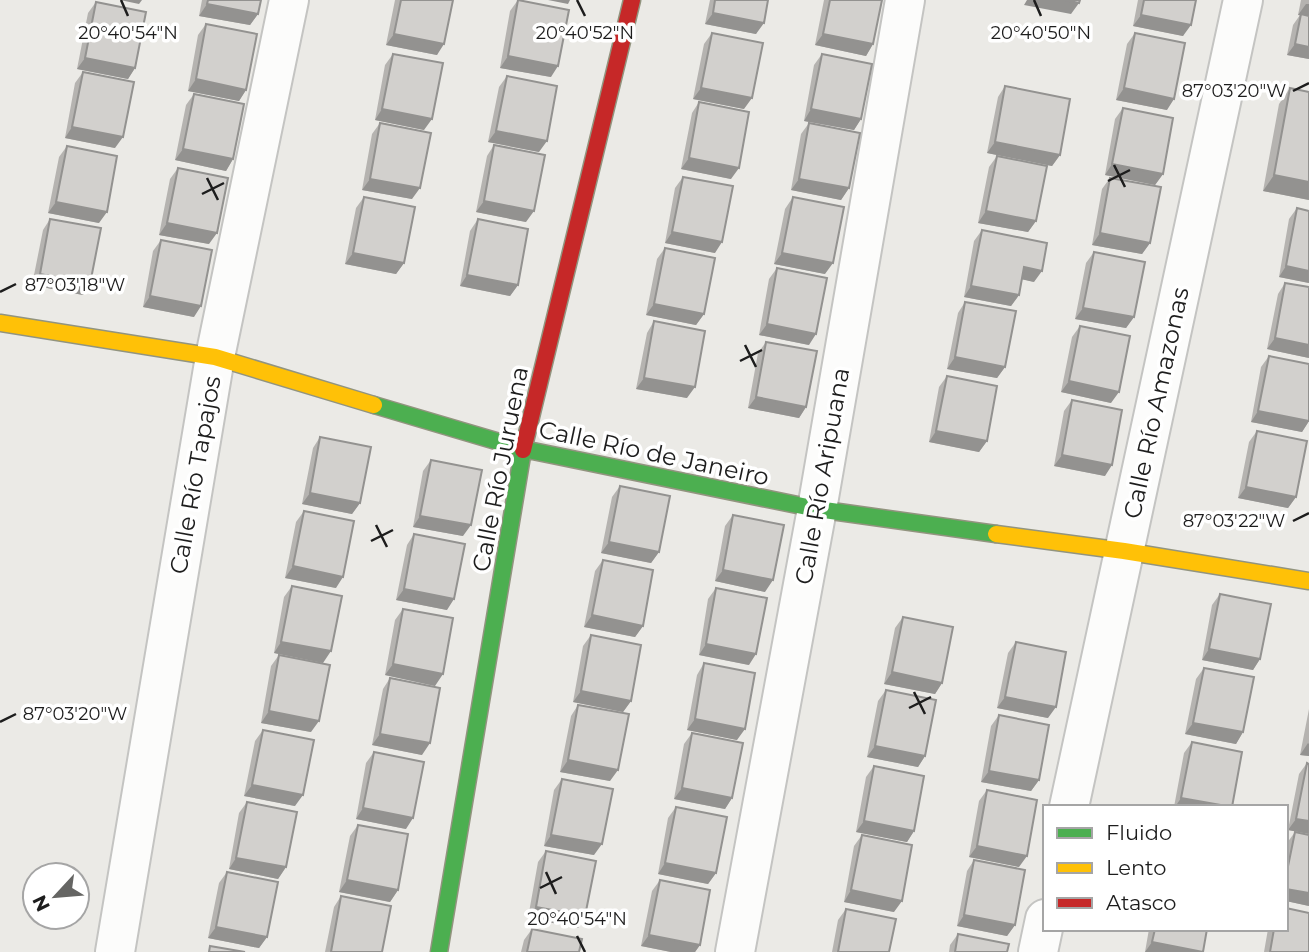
<svg xmlns="http://www.w3.org/2000/svg" width="1309" height="952" viewBox="0 0 1309 952" font-family="Montserrat,sans-serif">
<rect width="100%" height="100%" fill="#ebeae6"/>
<g fill="none" stroke-linecap="round" stroke-linejoin="round">
<!-- street casing -->
<g stroke="#c4c4c2" stroke-width="42">
<path id="street" d="M1069 807 1243 0
M115 952 215 357 289 0
M735 952 817 509 905 0
M1038 952 1045 919"/>
</g>
<!-- fast casing -->
<g stroke="#92947f" stroke-width="19">
<path id="fast" d="M374 405 523 449 817 509 996 534
M439 952 523 450"/>
</g>
<!-- slow casing -->
<g stroke="#92947f" stroke-width="19">
<path id="slow" d="M0 323 215 357 374 405
M996 534 1124 551 1309 581"/>
</g>
<!-- jam casing -->
<g stroke="#92947f" stroke-width="19">
<path id="jam" d="M523 450 632 0"/>
</g>
<!-- street -->
<use href="#street" stroke="#fcfcfb" stroke-width="38"/>
<!-- fast -->
<use href="#fast" stroke="#4caf50" stroke-width="16"/>
<!-- slow -->
<use href="#slow" stroke="#ffc107" stroke-width="16"/>
<!-- jam -->
<use href="#jam" stroke="#c62828" stroke-width="16"/>
</g>
<!-- wall -->
<path fill="#b5b3b0" d="M202 0H261L258 14 250 25 199 16Z
M395 0H453L437 55 386 45Z
M518 0 551 77 500 68 510 11Z
M710 0H768L756 34 705 24Z
M824 0H882L873 44 866 56 815 45Z
M1138 0H1196L1183 36 1133 26Z
M1301 0H1309V59L1287 55 1293 25 1300 15H1298Z
M96 2 135 68 128 79 77 69 88 13Z
M206 24 246 90 239 101 188 91 198 35Z
M712 33 744 109 693 99 704 44Z
M1135 33 1167 110 1116 100 1127 44Z
M393 54 424 130 375 120 385 65Z
M822 54 861 119 854 130 804 121 814 65Z
M83 72 115 148 65 138 75 83Z
M507 76 539 152 488 142 499 87Z
M1005 86 1060 155 1052 166 987 153 998 97Z
M1290 88 1309 200 1263 191 1279 104Z
M194 94 233 159 226 171 175 160 186 105Z
M699 102 731 179 681 169 692 113Z
M1123 108 1163 174 1155 185 1105 175 1115 119Z
M380 123 412 199 362 190 372 134Z
M809 123 849 188 841 200 791 190 801 134Z
M494 145 526 222 476 212 487 156Z
M67 146 99 223 48 213 59 157Z
M997 156 1036 221 1028 232 978 223 989 167Z
M178 168 209 244 159 235 170 179Z
M683 177 715 253 665 243 675 188Z
M1110 178 1150 243 1142 254 1092 245 1102 189Z
M364 197 404 263 396 274 345 264 356 208Z
M793 197 825 274 774 264 785 209Z
M1297 208 1309 283 1279 277 1289 219Z
M50 219 90 284 83 295 32 285 43 230Z
M478 219 518 285 510 296 460 286 470 231Z
M982 230 1034 282 1022 279 1019 295 1011 306 964 297 974 241Z
M161 240 194 317 143 307 153 251Z
M665 248 704 314 696 325 646 315 657 259Z
M1094 252 1134 317 1126 328 1075 319 1086 263Z
M777 268 809 345 759 335 769 279Z
M1285 283 1309 287V358L1267 349 1278 294Z
M965 302 1005 367 997 378 947 369 958 313Z
M654 321 687 398 636 389 647 333Z
M1080 326 1111 403 1061 392 1072 337Z
M766 342 806 407 799 418 748 408 758 353Z
M1269 356 1309 421 1302 432 1251 422 1261 367Z
M947 376 987 441 979 452 929 442 939 387Z
M1072 400 1105 476 1054 466 1064 411Z
M1257 431 1296 497 1288 508 1238 498 1249 442Z
M320 437 360 503 352 514 302 504 313 448Z
M431 460 463 536 413 527 423 471Z
M620 486 659 552 651 563 601 553 612 497Z
M304 511 336 588 285 578 296 522Z
M733 515 765 592 715 581 725 526Z
M414 534 447 610 396 600 407 545Z
M603 560 643 626 635 637 584 627 595 571Z
M292 586 323 663 274 653 284 597Z
M716 588 749 665 699 655 708 599Z
M1220 594 1260 659 1253 670 1202 660 1212 605Z
M403 609 435 686 385 675 395 620Z
M903 617 942 683 935 694 884 684 895 628Z
M591 635 631 701 623 712 573 702 583 646Z
M1016 642 1048 718 997 708 1008 653Z
M279 655 311 732 261 723 271 666Z
M704 663 737 740 687 730 697 675Z
M1204 668 1243 732 1236 744 1185 734 1196 679Z
M390 678 422 755 372 745 383 689Z
M886 690 925 756 918 767 867 757 878 701Z
M578 705 610 781 560 772 571 716Z
M1309 709V756L1300 755Z
M999 715 1039 780 1031 791 981 782 991 726Z
M263 730 295 806 244 796 255 741Z
M692 733 732 798 725 809 674 799 684 744Z
M1192 742 1232 807H1174L1184 753Z
M374 752 406 829 356 819 366 763Z
M1307 763 1309 834 1288 830 1299 774Z
M874 766 914 831 907 842 856 832 866 777Z
M562 779 594 855 544 846 554 790Z
M987 790 1019 867 969 857 979 801Z
M247 802 286 867 278 879 229 869 239 813Z
M676 807 716 873 708 884 658 874 668 818Z
M358 825 398 890 390 902 339 892 350 836Z
M1295 832 1309 835V906L1286 901V846L1287 843Z
M862 835 894 912 844 902 854 846Z
M546 851 585 916 578 928 528 918 538 862Z
M974 860 1015 925 1007 936 957 926 967 871Z
M227 872 267 937 259 948 208 938 219 883Z
M660 880 700 945 695 952H671L641 946 652 891Z
M341 896 382 952H325L334 907Z
M846 909 889 952H832L838 920Z
M532 929 579 952H521L524 940Z
M1149 929H1207L1202 952H1145Z
M1268 929H1286L1309 952H1264Z
M958 934 1007 952H949L950 945Z"/>
<!-- shaded-wall -->
<path fill="#939290" d="M120 0H142L139 4Z
M548 0H570L568 4Z
M1027 0H1065L1079 3 1071 14 1024 5Z
M207 4 258 14 250 25 199 16Z
M1306 4H1309V17L1298 15Z
M713 13 764 23 756 34 705 24Z
M1141 15 1191 25 1183 36 1133 26Z
M394 34 444 44 437 55 386 45Z
M823 34 873 44 866 56 815 45Z
M1295 44 1309 47V59L1287 55Z
M508 56 558 66 551 77 500 68Z
M85 58 135 68 128 79 77 69Z
M196 79 246 90 239 101 188 91Z
M701 88 752 98 744 109 693 99Z
M1124 88 1174 99 1167 110 1116 100Z
M382 109 432 119 424 130 375 120Z
M811 109 861 119 854 130 804 121Z
M72 127 123 137 115 148 65 138Z
M496 131 547 141 539 152 488 142Z
M995 142 1060 155 1052 166 987 153Z
M183 149 233 159 226 171 175 160Z
M689 158 739 168 731 179 681 169Z
M1112 164 1163 174 1155 185 1105 175Z
M1274 175 1309 182V200L1263 191Z
M370 179 420 188 412 199 362 190Z
M799 179 849 188 841 200 791 190Z
M484 201 534 211 526 222 476 212Z
M56 202 107 212 99 223 48 213Z
M986 211 1036 221 1028 232 978 223Z
M167 223 217 233 209 244 159 235Z
M672 232 722 242 715 253 665 243Z
M1100 233 1150 243 1142 254 1092 245Z
M353 253 404 263 396 274 345 264Z
M782 253 833 263 825 274 774 264Z
M1286 266 1309 271V283L1279 277Z
M1024 267 1042 271 1034 282 1016 278Z
M40 274 90 284 83 295 32 285Z
M467 275 518 285 510 296 460 286Z
M971 286 1019 295 1011 306 964 297Z
M150 296 201 306 194 317 143 307Z
M654 304 704 314 696 325 646 315Z
M1083 308 1134 317 1126 328 1075 319Z
M767 324 816 334 809 345 759 335Z
M1275 338 1309 345V358L1267 349Z
M955 357 1005 367 997 378 947 369Z
M644 378 695 387 687 398 636 389Z
M1069 381 1119 392 1111 403 1061 392Z
M756 397 806 407 799 418 748 408Z
M1258 411 1309 421 1302 432 1251 422Z
M936 431 987 441 979 452 929 442Z
M1062 455 1112 465 1105 476 1054 466Z
M1246 487 1296 497 1288 508 1238 498Z
M310 493 360 503 352 514 302 504Z
M420 516 471 525 463 536 413 527Z
M609 542 659 552 651 563 601 553Z
M293 566 343 577 336 588 285 578Z
M723 570 773 580 765 592 715 581Z
M404 589 454 599 447 610 396 600Z
M592 615 643 626 635 637 584 627Z
M281 642 331 651 323 663 274 653Z
M706 644 756 654 749 665 699 655Z
M1209 649 1260 659 1253 670 1202 660Z
M393 664 443 674 435 686 385 675Z
M892 672 942 683 935 694 884 684Z
M581 691 631 701 623 712 573 702Z
M1005 697 1056 707 1048 718 997 708Z
M269 711 319 721 311 732 261 723Z
M695 719 745 729 737 740 687 730Z
M1193 723 1243 732 1236 744 1185 734Z
M380 734 430 743 422 755 372 745Z
M1308 743 1309 744V756L1300 755Z
M875 746 925 756 918 767 867 757Z
M568 760 618 770 610 781 560 772Z
M989 771 1039 780 1031 791 981 782Z
M252 785 303 795 295 806 244 796Z
M682 788 732 798 725 809 674 799Z
M1181 798 1227 807H1175Z
M363 808 413 818 406 829 356 819Z
M1296 819 1309 821V834L1288 830Z
M864 821 914 831 907 842 856 832Z
M551 835 602 844 594 855 544 846Z
M977 846 1027 856 1019 867 969 857Z
M236 858 286 867 278 879 229 869Z
M665 863 716 873 708 884 658 874Z
M347 880 398 890 390 902 339 892Z
M1286 889 1309 893V906L1286 901Z
M851 890 902 901 894 912 844 902Z
M536 907 585 916 578 928 528 918Z
M964 915 1015 925 1007 936 957 926Z
M216 927 267 937 259 948 208 938Z
M649 935 700 945 695 952H671L641 946Z
M1152 942 1202 952H1145Z"/>
<!-- building -->
<path fill="#d2d0cd" stroke="#939290" stroke-width="2" d="M208 0H261L258 14 207 4Z
M401 0H453L444 44 394 34Z
M518 0 569 10 558 66 508 56Z
M715 0H768L764 23 713 13Z
M830 0H882L873 44 823 34Z
M1065 0H1080L1079 3Z
M1144 0H1196L1191 25 1141 15Z
M96 2 146 12 135 68 85 58Z
M1301 14 1309 16V47L1295 44Z
M206 24 257 34 246 90 196 79Z
M712 33 763 43 752 98 701 88Z
M1135 33 1185 43 1174 99 1124 88Z
M393 54 443 63 432 119 382 109Z
M822 54 872 64 861 119 811 109Z
M83 72 134 82 123 137 72 127Z
M507 76 557 86 547 141 496 131Z
M1005 86 1070 99 1060 155 995 142Z
M1290 88 1309 92V182L1274 175Z
M194 94 244 104 233 159 183 149Z
M699 102 749 112 739 168 689 158Z
M1123 108 1173 118 1163 174 1112 164Z
M380 123 431 133 420 188 370 179Z
M809 123 860 133 849 188 799 179Z
M494 145 545 155 534 211 484 201Z
M67 146 117 156 107 212 56 202Z
M997 156 1047 166 1036 221 986 211Z
M178 168 228 178 217 233 167 223Z
M683 177 733 186 722 242 672 232Z
M1110 178 1161 187 1150 243 1100 233Z
M364 197 415 207 404 263 353 253Z
M793 197 844 207 833 263 782 253Z
M1297 208 1309 211V271L1286 266Z
M50 219 101 228 90 284 40 274Z
M478 219 528 229 518 285 467 275Z
M982 230 1047 243 1042 271 1024 267 1019 295 971 286Z
M161 240 212 250 201 306 150 296Z
M665 248 715 258 704 314 654 304Z
M1094 252 1145 262 1134 317 1083 308Z
M777 268 827 278 816 334 767 324Z
M1285 283 1309 287V345L1275 338Z
M965 302 1016 311 1005 367 955 357Z
M654 321 705 331 695 387 644 378Z
M1080 326 1130 336 1119 392 1069 381Z
M766 342 817 351 806 407 756 397Z
M1269 356 1309 364V421L1258 411Z
M947 376 997 386 987 441 936 431Z
M1072 400 1122 410 1112 465 1062 455Z
M1257 431 1307 441 1296 497 1246 487Z
M320 437 371 447 360 503 310 493Z
M431 460 482 470 471 525 420 516Z
M620 486 670 496 659 552 609 542Z
M304 511 354 521 343 577 293 566Z
M733 515 784 525 773 580 723 570Z
M414 534 465 544 454 599 404 589Z
M603 560 653 570 643 626 592 615Z
M292 586 342 596 331 651 281 642Z
M716 588 767 598 756 654 706 644Z
M1220 594 1271 604 1260 659 1209 649Z
M403 609 453 618 443 674 393 664Z
M903 617 953 627 942 683 892 672Z
M591 635 641 645 631 701 581 691Z
M1016 642 1066 652 1056 707 1005 697Z
M279 655 330 665 319 721 269 711Z
M704 663 755 673 745 729 695 719Z
M1204 668 1254 677 1243 732 1193 723Z
M390 678 440 688 430 743 380 734Z
M886 690 936 700 925 756 875 746Z
M578 705 629 714 618 770 568 760Z
M999 715 1049 725 1039 780 989 771Z
M263 730 314 740 303 795 252 785Z
M692 733 743 743 732 798 682 788Z
M1192 742 1242 752 1232 807 1181 798Z
M374 752 424 762 413 818 363 808Z
M1307 763 1309 764V821L1296 819Z
M874 766 924 776 914 831 864 821Z
M562 779 613 789 602 844 551 835Z
M987 790 1037 800 1027 856 977 846Z
M247 802 297 812 286 867 236 858Z
M676 807 727 817 716 873 665 863Z
M358 825 408 834 398 890 347 880Z
M1295 832 1309 835V893L1286 889V876Z
M862 835 912 845 902 901 851 890Z
M546 851 596 861 585 916 536 907Z
M974 860 1025 870 1015 925 964 915Z
M227 872 278 882 267 937 216 927Z
M660 880 710 890 700 945 649 935Z
M341 896 391 906 382 952H331Z
M1286 908 1309 913V952H1270L1274 929H1286Z
M846 909 896 919 889 952H838Z
M532 929 582 939 579 952H527Z
M1155 929H1207L1203 952 1152 942Z
M958 934 1009 944 1007 952H955Z
M210 946 245 952H209Z"/>
<!-- ticks -->
<path fill="none" stroke="#1d1d1d" stroke-width="2.5" d="M121 0 128 16M577 0 585 16M1034 0 1041 16M1293 91 1309 83M1114 165 1125 187M207 178 218 200M1108 181 1130 170M202 194 224 183M0 292 16 284M745 345 756 367M740 361 762 350M1293 521 1309 513M376 525 387 547M371 541 393 530M914 692 925 714M909 708 931 697M0 722 16 714M546 872 556 894M540 888 562 877M577 936 585 952"/>
<g text-anchor="middle" dominant-baseline="central" stroke-width="7" stroke-linejoin="round" paint-order="stroke">
<!-- street labels -->
<g font-size="24" fill="#1d1d1d" stroke="#fff">
<text transform="translate(1156 403) rotate(-78)">Calle Río Amazonas</text>
<text transform="translate(654 453) rotate(12)">Calle Río de Janeiro</text>
<text transform="translate(500 469) rotate(-79)">Calle Río Juruena</text>
<text transform="translate(195 475) rotate(-80)">Calle Río Tapajos</text>
<text transform="translate(822 476) rotate(-80)">Calle Río Aripuana</text>
</g>
</g>
<g font-size="18" text-anchor="middle" fill="#1d1d1d" stroke="#fff" stroke-width="7" stroke-linejoin="round" paint-order="stroke">
<text x="128" y="39">20°40'54"N</text>
<text x="585" y="39">20°40'52"N</text>
<text x="1041" y="39">20°40'50"N</text>
<text x="1234" y="97">87°03'20"W</text>
<text x="75" y="291">87°03'18"W</text>
<text x="1234" y="527">87°03'22"W</text>
<text x="75" y="720">87°03'20"W</text>
<text x="577" y="925">20°40'54"N</text>
</g>
<!-- legend -->
<rect x="1043" y="805" width="245" height="126" fill="#ffffff" stroke="#a5a5a5" stroke-width="2"/>
<rect x="1057" y="828" width="35" height="10" fill="#4caf50" stroke="#a5a5a5" stroke-width="2"/>
<text x="1106" y="840" font-size="21" fill="#1d1d1d">Fluido</text>
<rect x="1057" y="863" width="35" height="10" fill="#ffc107" stroke="#a5a5a5" stroke-width="2"/>
<text x="1106" y="875" font-size="21" fill="#1d1d1d">Lento</text>
<rect x="1057" y="898" width="35" height="10" fill="#c62828" stroke="#a5a5a5" stroke-width="2"/>
<text x="1106" y="910" font-size="21" fill="#1d1d1d">Atasco</text>
<!-- north arrow -->
<g transform="translate(56 896) rotate(244)"><circle r="33" fill="#ffffff" stroke="#a5a5a5" stroke-width="2"/>
<path d="M0-5L12 26L0 18L-12 26Z" fill="#656563"/>
<text y="-10" font-size="19" font-weight="bold" text-anchor="middle" fill="#1d1d1d">N</text>
</g>
</svg>
